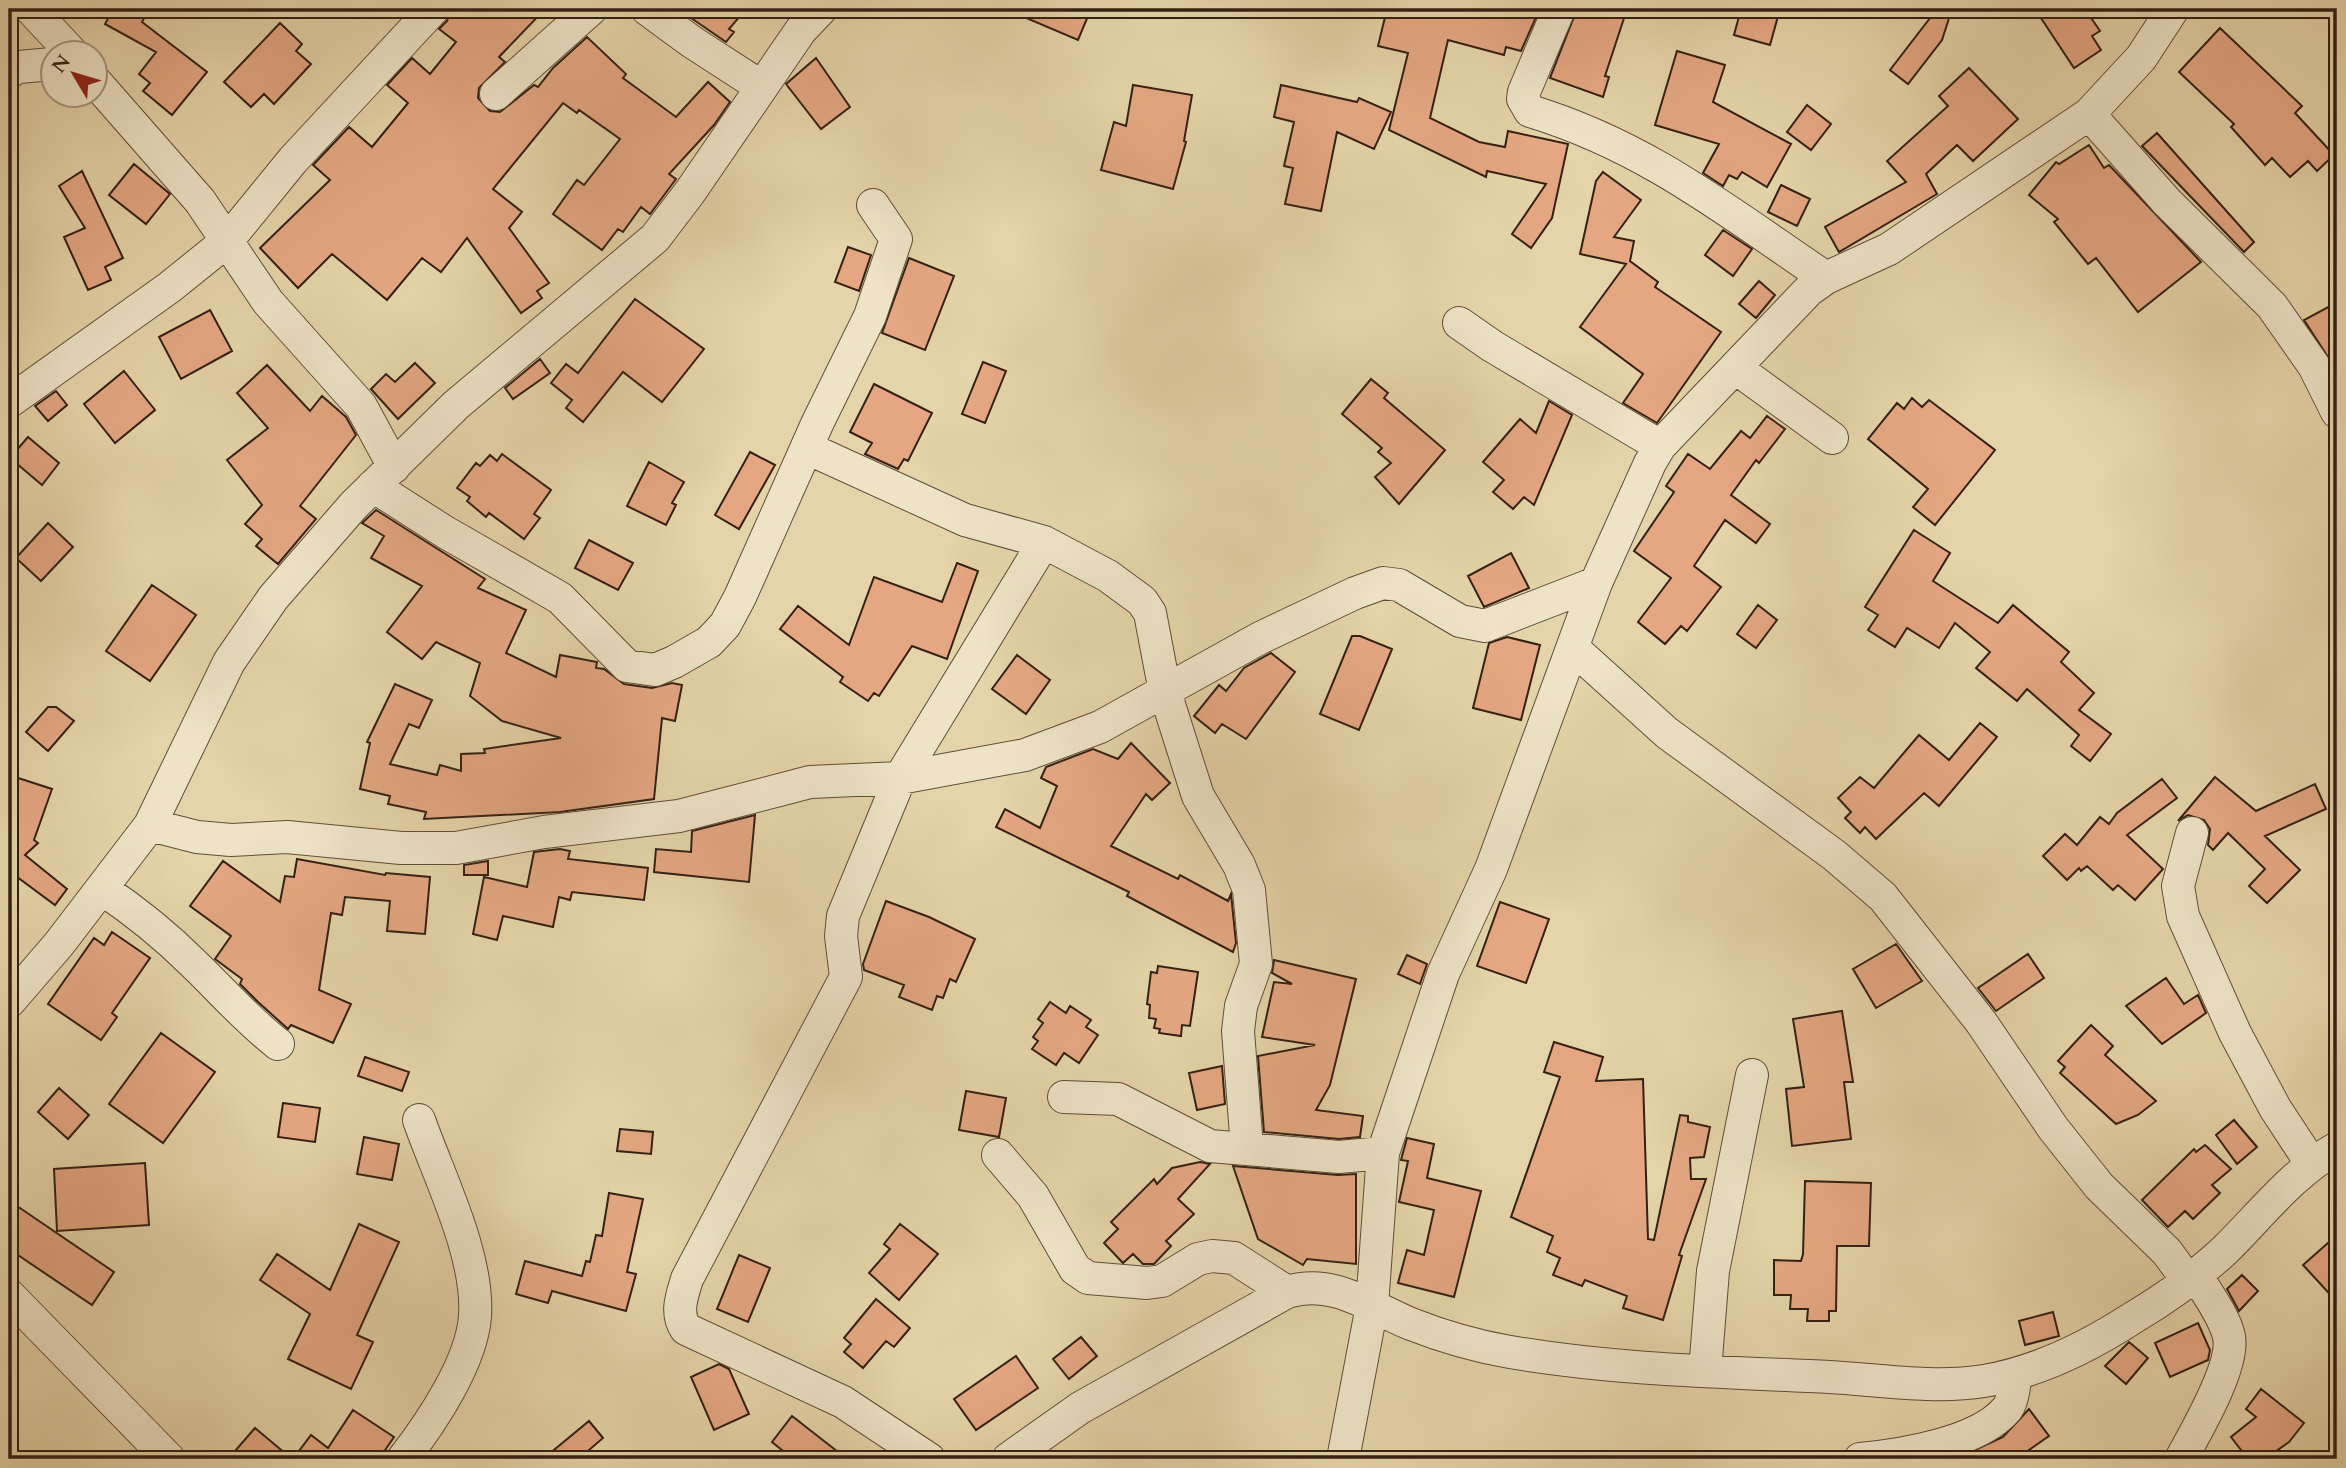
<svg xmlns="http://www.w3.org/2000/svg" width="2346" height="1468" viewBox="0 0 2346 1468" font-family="Cardo,serif">
<rect width="100%" height="100%" fill="#e5d4a9"/>
<filter id="stains"><feTurbulence type="fractalNoise" baseFrequency=".00286" numOctaves="4"/><feColorMatrix values="0 0 0 0 .2 0 0 0 0 .09 0 0 0 0 .02 0 0 0 .5 -.17"/></filter>
<radialGradient id="worn" r=".72"><stop offset=".6" stop-color="#630" stop-opacity="0"/><stop offset="1" stop-color="#630" stop-opacity=".3"/></radialGradient>
<!-- building -->
<path fill="#e4a782" stroke="#342015" stroke-width="2" d="M113 9H149L142 22 207 72 172 115 143 91 150 83 139 74 156 52 105 24Z
M451 9H545L499 57 505 62 479 88 478 98 490 111 500 112 534 85 538 87 553 68 587 37 626 74 623 78 676 117 708 82 730 102 714 125 669 174 676 179 650 214 641 207 623 232 618 229 602 250 553 214 577 180 584 185 620 139 579 110 577 113 563 103 493 189 522 212 509 228 549 283 537 291 542 298 521 313 467 238 441 272 422 258 387 300 332 254 298 288 260 248 330 180 313 165 349 127 372 147 408 103 387 85 412 58 430 74 456 42 439 29 447 21Z
M678 9H746L729 29 734 32 726 42Z
M1005 9H1091L1078 40Z
M1387 9H1437L1464 15 1465 9H1516L1537 15 1521 51 1506 47 1504 55 1448 40 1430 118 1479 142 1505 147 1508 131 1568 144 1552 218 1531 248 1512 234 1546 184 1487 171 1486 177 1389 130 1408 53 1378 46Z
M1577 9H1627L1605 76 1609 77 1603 97 1550 78Z
M1741 9H1780L1770 45 1734 35Z
M1937 9H1952L1942 40 1908 84 1890 70Z
M2035 9H2085L2100 31 2092 36 2101 50 2074 68Z
M280 23 302 44 296 51 311 64 274 104 264 94 251 107 224 82Z
M2220 28 2302 106 2295 113 2334 155 2317 171 2308 161 2290 177 2272 158 2265 165 2231 127 2234 124 2179 72Z
M1677 51 1725 65 1713 102 1791 144 1767 187 1742 172 1737 179 1729 175 1723 186 1703 173 1719 144 1655 125Z
M816 58 850 107 821 129 786 84Z
M1969 68 2018 119 1973 161 1957 145 1926 174 1937 194 1839 252 1825 227 1906 182 1887 161 1948 106 1939 96Z
M1133 85 1192 95 1184 141 1186 142 1173 189 1101 170 1114 122 1126 126Z
M1281 85 1357 102 1359 98 1391 112 1374 149 1337 132 1321 211 1285 204 1293 168 1284 166 1294 122 1274 117Z
M1807 105 1831 124 1811 150 1787 132Z
M2157 133 2254 242 2244 252 2142 146Z
M2089 145 2104 168 2109 165 2201 262 2138 312 2096 258 2088 264 2054 222 2058 219 2029 195 2056 162 2059 164Z
M134 164 170 194 146 224 109 195Z
M82 171 123 258 105 267 111 280 88 290 64 237 85 228 59 186Z
M1603 172 1641 200 1614 237 1634 241 1630 261 1658 282 1655 287 1721 332 1657 423 1623 403 1643 374 1580 327 1626 264 1580 254 1596 181Z
M1781 185 1810 199 1797 226 1768 212Z
M1723 230 1752 249 1733 276 1705 255Z
M848 247 871 255 859 291 835 282Z
M909 258 954 276 925 350 882 333Z
M1759 281 1775 295 1756 318 1739 304Z
M635 299 704 349 662 402 623 372 583 422 566 408 572 400 551 383 566 364 578 373Z
M2330 306 2337 318V371L2304 320Z
M210 310 232 351 181 379 159 337Z
M540 359 550 373 513 399 505 388Z
M983 362 1006 371 985 423 962 414Z
M415 363 435 383 398 419 371 389 386 374 395 382Z
M267 365 310 411 322 396 346 417 356 435 300 506 316 519 278 564 256 546 262 539 245 524 262 505 227 460 268 428 237 393Z
M124 371 155 410 115 443 84 404Z
M1371 379 1388 393 1384 398 1445 450 1399 504 1375 477 1391 463 1378 452 1382 448 1342 414Z
M874 384 932 413 908 461 904 459 898 469 865 454 872 443 850 432Z
M56 391 67 405 48 421 35 406Z
M1912 398 1922 407 1929 400 1995 450 1935 525 1913 507 1928 489 1868 439 1897 403 1904 409Z
M1549 401 1572 415 1534 505 1524 497 1513 509 1493 492 1504 480 1483 462 1520 419 1536 433Z
M1767 416 1785 429 1759 463 1756 460 1731 495 1770 524 1756 543 1725 520 1694 566 1721 587 1687 631 1681 626 1665 644 1638 622 1671 578 1634 551 1674 492 1666 486 1688 454 1710 469 1741 431 1750 438Z
M28 437 59 463 42 485 10 458Z
M750 452 775 465 739 529 715 515Z
M502 454 551 490 534 514 540 518 524 539 489 513 486 517 467 501 470 497 457 488 476 463 480 466 490 455 497 461Z
M649 462 684 482 672 503 676 505 666 525 627 506Z
M376 510 485 579 478 588 526 610 506 653 556 677 560 655 597 662 596 668 604 669 624 684 652 688 672 683 682 685 675 721 662 718 654 799 560 812 424 819 426 812 388 804 390 796 360 789 370 743 367 742 395 684 432 700 419 728 409 724 390 764 437 775 440 765 461 771V754L485 753 484 749 561 738 502 721 470 696 480 663 436 642 422 659 387 632 422 586 371 558 384 536 362 523Z
M48 523 73 547 41 581 16 558Z
M1914 530 1950 553 1933 581 1998 623 2013 605 2069 652 2061 662 2094 693 2079 710 2111 734 2090 761 2071 746 2079 735 2027 689 2017 701 1976 668 1990 652 1955 623 1939 648 1907 628 1895 647 1868 630 1878 615 1865 607Z
M589 540 633 563 618 590 575 568Z
M1511 553 1529 588 1484 607 1468 576Z
M957 563 978 571 947 659 912 646 879 696 874 693 868 701 840 682 843 677 780 629 798 606 849 645 874 577 942 602Z
M152 585 196 615 150 681 106 651Z
M1758 605 1777 620 1756 648 1737 634Z
M1352 636H1360L1392 649 1359 730 1320 714Z
M1507 637 1540 645 1521 720 1473 708 1489 643Z
M1271 653 1295 672 1246 739 1222 724 1215 733 1194 716 1219 685 1226 691 1244 668Z
M1017 655 1050 680 1026 714 992 689Z
M48 707H56L74 721 48 751 26 732Z
M1980 723 1997 737 1939 806 1924 793 1876 839 1865 827 1860 833 1845 818 1851 812 1838 798 1860 777 1874 788 1919 735 1949 760Z
M1131 743 1170 783 1152 800 1146 794 1111 846 1178 879 1180 875 1228 901 1231 894 1236 943 1233 952 1127 896 1129 892 996 827 1005 809 1040 828 1057 786 1041 778 1046 767 1093 749 1118 759Z
M9 775 52 789 34 840 38 843 25 855 67 889 55 905 9 871Z
M2215 777 2256 811 2315 784 2326 809 2265 836 2300 870 2267 903 2249 886 2265 869 2228 833 2213 850 2208 845 2210 829 2204 820 2188 815 2178 821Z
M2162 779 2177 798 2127 835 2163 869 2135 900 2118 885 2113 890 2087 866 2081 871 2079 868 2067 880 2043 856 2065 834 2077 845 2100 817 2109 824 2117 813Z
M755 815 749 882 654 872 656 849 691 852 692 831Z
M560 849 570 851 568 859 648 868 644 900 572 892 570 900 559 897 553 927 503 916 497 940 473 934 484 877 527 887 534 852Z
M297 859 385 875 386 873 430 877 425 934 387 931 390 901 345 897 342 915 331 913 319 990 351 1004 333 1043 291 1025 288 1029 258 1002 240 984 242 979 215 959 231 936 190 906 223 861 280 902 285 876 294 877Z
M488 861V875H464V865Z
M886 901 929 917 975 939 956 982 950 979 943 998 937 996 932 1010 899 997 904 985 864 970 863 964Z
M1500 902 1549 919 1526 983 1477 966Z
M112 932 150 958 112 1013 117 1017 101 1040 48 1004 94 938 104 945Z
M1896 944 1922 981 1876 1008 1853 969Z
M2028 954 2044 978 1996 1011 1978 988Z
M1407 955 1427 964 1420 984 1398 974Z
M1274 960 1356 979 1330 1085 1316 1110 1363 1116 1360 1137 1339 1139 1264 1132 1258 1056 1315 1045 1262 1037 1274 982 1292 984 1272 973Z
M1158 966 1198 972 1190 1026 1182 1025 1181 1036 1159 1033 1160 1029 1154 1028 1156 1019 1149 1018 1150 1005 1147 1004 1151 972 1157 973Z
M2166 978 2184 1004 2198 995 2206 1013 2162 1044 2126 1006Z
M1050 1002 1066 1013 1070 1006 1091 1020 1086 1027 1098 1035 1079 1063 1064 1053 1056 1065 1032 1049 1038 1041 1033 1037 1043 1023 1038 1019Z
M1842 1011 1853 1082H1844L1851 1139 1792 1146 1786 1089 1804 1087 1793 1019Z
M2091 1025 2113 1046 2105 1055 2156 1101 2138 1115 2116 1124 2060 1073 2065 1067 2058 1061Z
M161 1033 215 1072 163 1143 109 1104Z
M1554 1042 1603 1057 1596 1081 1643 1079 1648 1239 1654 1240 1680 1115 1688 1116V1122L1710 1127 1704 1157 1690 1158 1691 1179H1706L1679 1255 1682 1256 1663 1320 1623 1308 1627 1296 1585 1280 1582 1286 1553 1275 1560 1258 1547 1252 1553 1236 1511 1217 1560 1077 1544 1072Z
M365 1057 409 1072 402 1091 358 1076Z
M1222 1066 1225 1104 1197 1110 1189 1073Z
M59 1088 89 1115 68 1139 38 1112Z
M966 1091 1006 1098 999 1137 959 1130Z
M283 1103 320 1108 315 1142 278 1137Z
M2234 1120 2257 1147 2237 1164 2216 1135Z
M620 1129 653 1132 651 1154 617 1151Z
M364 1137 399 1144 392 1180 357 1174Z
M1407 1138 1434 1144 1427 1178 1481 1191 1454 1297 1398 1283 1407 1250 1424 1255 1434 1210 1399 1202 1408 1161 1401 1160Z
M2205 1145 2231 1169 2212 1185 2220 1193 2193 1219 2185 1211 2168 1227 2142 1200 2194 1149 2196 1152Z
M1200 1162 1210 1164 1178 1199 1194 1214 1166 1241 1171 1246 1154 1264H1143L1133 1254 1123 1263 1104 1243 1118 1229 1111 1222 1154 1179 1157 1184 1172 1168Z
M145 1163 149 1225 57 1231 54 1169Z
M1233 1166 1338 1175 1356 1174V1264L1307 1259 1303 1265 1258 1239Z
M1805 1181 1871 1183 1869 1246H1837L1836 1311H1829V1321H1807L1808 1309H1790L1791 1295H1774V1260L1801 1261 1803 1254Z
M609 1193 643 1199 627 1272 636 1274 626 1311 552 1291 548 1303 516 1294 525 1261 582 1276 586 1261 590 1262 596 1235 602 1236Z
M17 1206 114 1272 92 1305 9 1249V1219Z
M359 1224 399 1242 357 1335 373 1342 351 1389 288 1359 310 1314 260 1280 277 1254 330 1290Z
M900 1224 938 1254 899 1300 869 1273 890 1249 884 1244Z
M2337 1235V1302L2303 1265Z
M739 1255 770 1268 748 1322 717 1309Z
M2242 1275 2258 1291 2239 1311 2227 1289Z
M876 1299 910 1328 894 1347 886 1341 863 1368 844 1352 851 1344 844 1338Z
M2053 1312 2059 1336 2025 1345 2019 1321Z
M2198 1323 2210 1350 2208 1360 2170 1377 2155 1343Z
M1081 1337 1097 1356 1069 1379 1053 1359Z
M2129 1342 2148 1358 2126 1384 2105 1366Z
M1016 1356 1038 1388 976 1430 954 1399Z
M719 1364 729 1369 749 1414 714 1430 691 1377Z
M2261 1389 2304 1423 2289 1442 2265 1459H2248L2231 1437 2256 1417 2246 1409Z
M2029 1409 2049 1436 2016 1459H1955L2003 1437Z
M353 1410 394 1437 379 1459H293L311 1435 328 1448Z
M792 1416 847 1459H793L772 1442Z
M589 1421 603 1438 589 1450 597 1459H543Z
M255 1428 292 1459H228Z"/>
<g fill="none" stroke-linecap="round" stroke-linejoin="round">
<!-- minor casing -->
<g stroke="#604d3a" stroke-width="34">
<path id="minor" d="M31 9 71 52
M647 9 692 42 760 86
M1559 9 1524 92 1523 99 1530 111C1646 146 1728 212 1826 278
M9 72 19 67 52 64
M94 80 200 201 268 302 361 406 394 467
M496 94 591 9
M2089 114 2167 202 2272 306 2314 366 2337 412
M1459 323 1492 346 1660 446
M1737 369 1832 438
M9 402 170 287 227 241 293 160 433 9
M807 448 965 520 1044 542 1108 576 1142 601 1150 613 1165 692 1198 796 1239 865 1249 890 1256 964 1241 1006 1238 1031 1247 1148
M373 486 445 532 560 598 627 666 655 670 674 662 709 642 725 625 740 597 817 424 870 316 896 239 873 205
M1573 648 1667 733 1834 855 1883 897 1981 1022 2053 1128 2099 1186 2167 1252 2188 1281
M150 825 197 837 231 840 287 837 401 848H456L544 832 679 816 810 782 900 778 1025 755 1100 727 1260 638 1355 593 1383 583 1399 585 1460 621 1485 626 1596 583
M2192 833 2178 886 2183 916 2235 1033 2275 1108 2311 1163
M102 889C135 911 167 937 195 965 223 992 247 1020 278 1044
M9 1002 59 944 150 825 229 662 273 598 353 506 456 405 655 238 690 192 801 30 821 9
M1064 1097 1118 1099 1210 1146 1339 1157 1383 1153
M998 1155 1033 1196 1075 1269 1088 1278 1147 1283 1162 1281 1198 1259 1212 1256 1234 1258 1287 1292
M9 1295 169 1459
M1705 1371 1713 1271 1752 1075
M403 1459C431 1423 472 1362 475 1316 479 1255 439 1177 419 1120
M929 1459 843 1402 686 1329C675 1313 682 1296 687 1279L846 977 841 936 843 916 900 778 1044 542
M1008 1459 1080 1408 1287 1292C1335 1278 1369 1307 1411 1324 1444 1337 1475 1346 1510 1352 1615 1370 1723 1372 1830 1377 1880 1380 1935 1389 1984 1381 2038 1372 2086 1348 2131 1319 2163 1300 2196 1277 2224 1251 2261 1215 2291 1174 2337 1148
M1343 1459 1372 1306 1383 1153 1443 974 1491 869 1596 583 1650 463 1660 446 1809 290 1826 278 1889 249 2089 114 2141 58 2173 9
M1860 1459C1901 1455 1978 1443 2006 1410 2013 1403 2014 1384 2016 1374
M2181 1459C2195 1433 2235 1366 2229 1337 2225 1316 2206 1293 2196 1274"/>
</g>
<!-- minor -->
<use href="#minor" stroke="#eee3c7" stroke-width="32"/>
</g>
<!-- margin -->
<rect width="2346" height="1468" fill="none" stroke="#e5d4a9" stroke-width="35"/>
<rect x="10" y="10" width="2325" height="1447" fill="none" stroke="#342015" stroke-width="3.5"/>
<rect x="18" y="18" width="2311" height="1433" fill="none" stroke="#342015" stroke-width="2"/>
<!-- north arrow -->
<g transform="translate(74 74) rotate(308)"><circle r="33" fill="#eee3c7" stroke="#a49580" stroke-width="2"/>
<path d="M0-5L12 26L0 18L-12 26Z" fill="#8f2418"/>
<text y="-10" font-size="19" font-weight="bold" text-anchor="middle" fill="#342015">N</text>
</g>
<rect width="100%" height="100%" filter="url(#stains)"/>
<rect width="100%" height="100%" fill="url(#worn)"/>
</svg>
